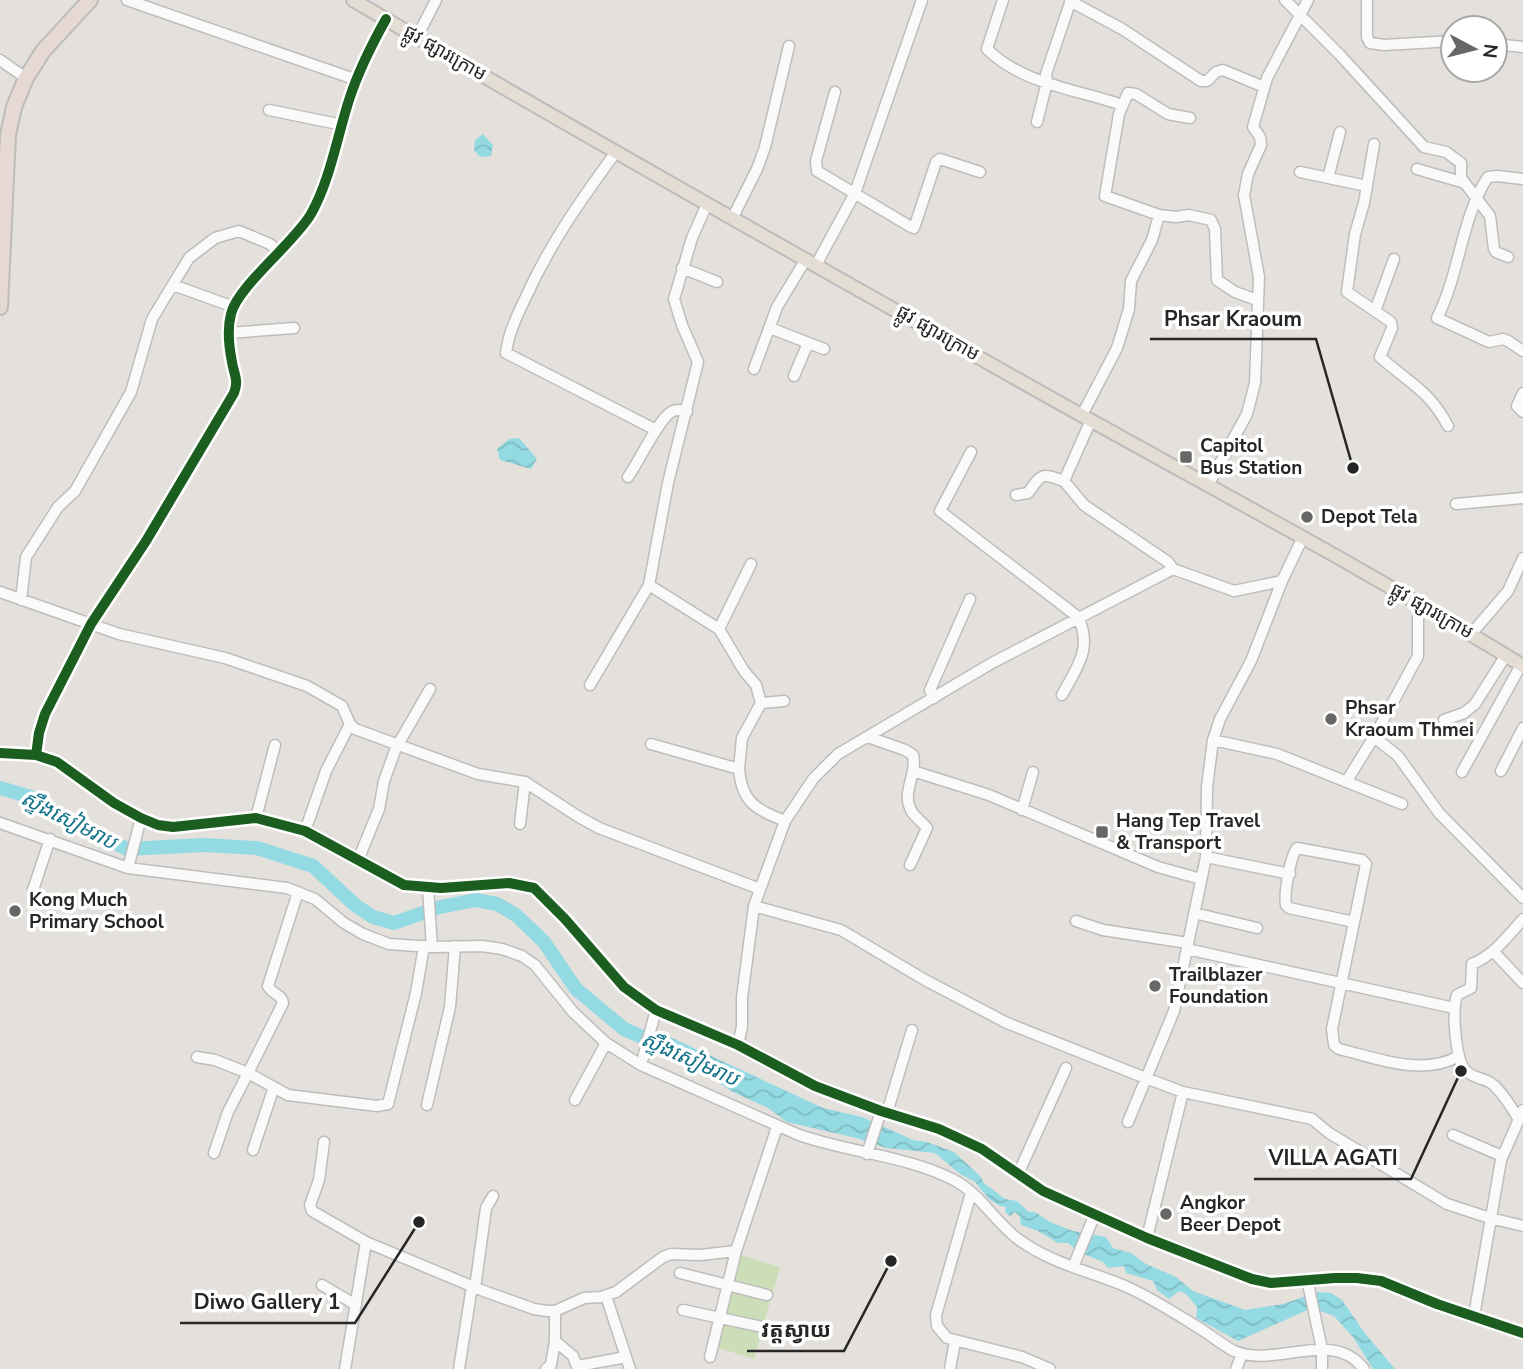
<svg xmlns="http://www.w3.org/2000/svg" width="1523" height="1369" viewBox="0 0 1523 1369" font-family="'Nunito Sans','Noto Sans Khmer',sans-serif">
<defs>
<pattern id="water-waves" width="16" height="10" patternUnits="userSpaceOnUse" patternTransform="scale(1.75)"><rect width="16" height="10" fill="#94dae2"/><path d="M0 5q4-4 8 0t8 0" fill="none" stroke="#7fbbc2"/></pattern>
</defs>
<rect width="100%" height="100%" fill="#e4e0dc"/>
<!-- park -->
<path fill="#ccdeb7" d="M735 1253 780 1267 754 1359 709 1345Z"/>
<!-- water -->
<path fill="url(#water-waves)" d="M483 134 493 145 491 156 480 157 474 150 475 140Z
M519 438 537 459 531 469 500 460 497 449 509 439Z
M655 1030 823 1108 862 1117 913 1140 927 1142 954 1152 981 1177 984 1183 1005 1199 1017 1201 1029 1212H1035L1050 1222 1073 1231 1106 1237 1113 1248 1131 1253 1146 1264 1176 1277 1193 1291 1245 1310 1283 1304 1318 1292 1331 1293 1342 1300 1364 1332 1395 1369H1373L1353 1337 1334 1316 1312 1308 1238 1341 1196 1318 1197 1307 1186 1294 1179 1291 1169 1299 1157 1290 1153 1281 1126 1273 1124 1266 1108 1268 1103 1262 1079 1252 1068 1243H1058L1038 1231 1021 1225 1020 1217 1015 1212 1010 1216 1005 1212 1006 1207 1000 1206 989 1199 975 1182 960 1174 935 1153 886 1148 856 1138 787 1122 768 1108 733 1092 702 1072 650 1049Z"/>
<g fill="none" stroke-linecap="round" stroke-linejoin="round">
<!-- river -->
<path stroke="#94dae2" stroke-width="14" d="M0 788 31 797 81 827 127 849 204 845 257 848 313 866 355 905 373 917 394 923 440 907 476 900 497 904 516 915 544 942 576 989 624 1029 661 1045"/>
<!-- minor casing -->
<g stroke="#bebdbd" stroke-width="13">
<path id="minor" d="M127 0 357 80
M1003 0 987 49C1022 84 1076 89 1122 105
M1285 0 1340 55 1424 147 1446 152 1461 163V178L1490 216 1494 249 1496 252 1508 257
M1367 0V37L1370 43 1384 45 1453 41
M1070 1 1122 29 1201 81H1207L1216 72 1223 70 1264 87
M417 37 436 0
M1495 44 1523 47
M0 60 26 78
M835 92 816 161 817 171 911 227 914 228 936 162 940 159 980 172
M269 110 343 125
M1190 118 1168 114 1136 94 1128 93 1119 114 1105 196 1159 215 1176 217 1189 215 1211 220 1215 229 1217 280 1235 292 1257 300
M1037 122 1047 82 1046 74 1071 0
M1374 144 1364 203 1355 234 1347 292 1391 322 1392 328 1380 357C1409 383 1429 390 1448 426
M616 152C580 201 549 245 524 301 516 317 508 336 506 353L656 430
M1417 169 1465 183
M1300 172 1367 186
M1328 178 1340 132
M1523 179 1497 176 1488 177 1484 183C1461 224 1458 278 1437 318L1489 342 1503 339 1508 341 1523 351
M707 204 692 238 674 299 682 325 698 362 668 483 649 585 719 629 744 671 756 685 761 703
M733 217 757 169 765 147 789 46
M816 265 855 193 922 0
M682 268 717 282
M173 285 234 307
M1375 311 1394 259
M770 328 824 349
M229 333 294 328
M754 369 777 307 806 259
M794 376 808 343
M1523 393 1517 406 1523 412
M1082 415 1117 348 1129 309 1131 281 1152 240 1159 215
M1091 420 1064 481 1084 505 1168 562 1173 569
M971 452 940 511 1078 617C1093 649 1077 667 1062 695
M628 477C638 463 659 419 671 412 676 409 682 410 687 412
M1208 485 1247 414 1255 383 1259 277 1244 195 1248 174 1261 145 1260 137 1253 127 1267 78 1308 0
M1016 495 1028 493C1042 473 1041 473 1064 481
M1456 504 1523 498
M0 592 119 634 225 658 307 686 342 706 350 724 355 729 478 774 525 782 579 817 599 828 760 889
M21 600 26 557 58 507 75 491 131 392 152 319 189 258 215 238 239 231 270 244 279 252
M719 629 751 564
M1472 633 1508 591 1523 558
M590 685 649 585
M934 698 930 690 970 599
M1444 720 1464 713 1475 704 1506 655
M868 737 905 750 913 755C918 775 900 792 912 812 916 818 923 823 927 828L910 865
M1374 737 1398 756 1439 813 1523 898
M1213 740 1277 754 1402 804
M651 744 739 769C742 803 756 809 785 821
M0 753 36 755 57 762 114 803 141 818 158 825 173 827 256 818 305 831 404 885 441 888 509 883 534 888 565 919 624 987 656 1010 738 1045 815 1086 881 1111 939 1129 982 1149 1043 1191 1147 1238 1252 1279 1271 1283 1335 1278H1357L1381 1281 1437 1304 1523 1333
M36 755 39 733 45 714 91 624 146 541 234 393C239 380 234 375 232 362 229 347 227 329 231 314 237 287 294 243 311 214 331 178 337 136 350 97 359 70 372 44 386 19
M739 769 742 738 761 703 784 701
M913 771 989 795 1158 867 1201 879
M1501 771 1523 728
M1462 772 1521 665
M1346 782 1374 737 1418 656V615L1423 605
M1022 810 1033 772
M256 818 275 745
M0 823 128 868 287 888 315 899 344 923 363 934 389 944 432 947 482 946 502 949 522 956 535 965 573 1012 606 1043 641 1065 799 1135C848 1152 906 1156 952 1179 979 1192 995 1222 1018 1239 1050 1263 1089 1271 1125 1286 1150 1297 1175 1313 1199 1328 1211 1335 1222 1345 1234 1351 1276 1369 1332 1327 1364 1369
M520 824 525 782
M305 831 326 771 350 724
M1206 857 1290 874
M358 860 379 809 384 781 396 748 430 689
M128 868 141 818
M428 888 432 947
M33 890 50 839
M298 892 268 986C271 994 282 994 283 1003L248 1073 288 1095 377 1106 388 1104 416 993 424 946
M754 906 841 930 925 980 1007 1023 1148 1079 1183 1092 1312 1119 1329 1133 1447 1204 1490 1218 1523 1226
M1194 913 1257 928
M1076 921 1103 930 1188 943
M1354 922 1289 908 1286 905C1284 893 1290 857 1297 848L1362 860 1366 864 1332 1029 1334 1045 1339 1049C1377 1058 1422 1077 1459 1056
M1187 949 1454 1008
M1493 951 1523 983
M738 1045 742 1027V998L754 906 785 821 813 779 838 754 992 663 1173 569 1234 591 1282 581
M197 1057 215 1060 248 1073 228 1112 214 1153
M641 1065 656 1010
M575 1100 606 1043
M427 1105 450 1007 455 946
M887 1113 912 1030
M1518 1118C1511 1107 1502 1091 1491 1083 1483 1078 1473 1078 1466 1071 1455 1060 1452 1010 1457 995L1471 988 1472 964C1494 955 1508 936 1523 919
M1128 1122 1174 1011 1206 857 1207 787 1213 740 1220 719 1251 661 1282 581 1303 537
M1453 1135 1502 1156
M324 1142 319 1180 310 1205 312 1211 366 1242 481 1290 534 1309 547 1311H555L584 1298 601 1297 616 1292 663 1257 671 1254 700 1255 736 1251
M253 1150 274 1087
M867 1154 881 1111
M1019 1172 1066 1068
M971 1193 936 1315 937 1326 947 1338 1022 1357 1050 1369
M1147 1238 1183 1092
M1073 1267 1095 1214
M680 1273 767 1295
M1307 1279 1322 1349V1369
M322 1285 356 1305
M475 1288 486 1208 493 1196
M606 1296 630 1369
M683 1310 767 1328
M1474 1316 1501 1160 1523 1110
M555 1341 573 1356 578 1369
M710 1357 736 1251 777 1127
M578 1366 626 1357
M345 1369 366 1242
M459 1369 472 1286
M546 1369 551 1365 555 1341V1311
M950 1369 955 1341
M1236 1369 1242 1354"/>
</g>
<!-- major casing -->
<g stroke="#bebcbb" stroke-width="16">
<path id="major" d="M353 0C573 129 795 254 1017 379 1186 475 1358 564 1523 666"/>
</g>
<!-- highway casing -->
<g stroke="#bebcbb" stroke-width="18">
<path id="highway" d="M0 307 8 135 14 107 26 78 43 51 90 0"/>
</g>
<!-- minor -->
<use href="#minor" stroke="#fbfafa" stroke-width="10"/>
<!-- major -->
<use href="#major" stroke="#e3ddd3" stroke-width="12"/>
<!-- highway -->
<use href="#highway" stroke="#e6d8d3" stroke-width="14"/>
<!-- cycleway casing -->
<g stroke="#fff" stroke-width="15">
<path id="cycleway" d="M0 753 36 755 57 762 114 803 141 818 158 825 173 827 256 818 305 831 404 885 441 888 509 883 534 888 565 919 624 987 656 1010 738 1045 815 1086 881 1111 939 1129 982 1149 1043 1191 1147 1238 1252 1279 1271 1283 1335 1278H1357L1381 1281 1437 1304 1523 1333
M36 755 39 733 45 714 91 624 146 541 234 393C239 380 234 375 232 362 229 347 227 329 231 314 237 287 294 243 311 214 331 178 337 136 350 97 359 70 372 44 386 19"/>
</g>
<!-- cycleway -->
<use href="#cycleway" stroke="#1b5e20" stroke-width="10"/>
</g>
<!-- markers -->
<g fill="#686766" stroke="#fff" stroke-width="2.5">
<rect x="1179" y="450" width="14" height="14" rx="3.5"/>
<circle cx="1307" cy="517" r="7"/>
<circle cx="1331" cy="719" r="7"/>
<rect x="1095" y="825" width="14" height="14" rx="3.5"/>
<circle cx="15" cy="911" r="7"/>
<circle cx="1155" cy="986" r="7"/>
<circle cx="1166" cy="1214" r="7"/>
</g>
<g text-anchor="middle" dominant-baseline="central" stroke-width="7" stroke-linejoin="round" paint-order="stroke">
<!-- street labels -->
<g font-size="19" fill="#262626" stroke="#fff">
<text transform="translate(445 53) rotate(30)">ផ្លូវ ផ្សារក្រោម</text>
<text transform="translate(938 333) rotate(30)">ផ្លូវ ផ្សារក្រោម</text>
<text transform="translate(1432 611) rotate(30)">ផ្លូវ ផ្សារក្រោម</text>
</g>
<!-- poi labels -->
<g font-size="19" font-weight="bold" fill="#262626" stroke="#fff" text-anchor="start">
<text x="1200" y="446">Capitol<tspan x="1200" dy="22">Bus Station</tspan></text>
<text x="1321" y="517">Depot Tela</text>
<text x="1345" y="708">Phsar<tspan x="1345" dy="22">Kraoum Thmei</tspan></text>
<text x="1116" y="821">Hang Tep Travel<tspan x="1116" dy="22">&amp; Transport</tspan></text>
<text x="29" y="900">Kong Much<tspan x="29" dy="22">Primary School</tspan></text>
<text x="1169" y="975">Trailblazer<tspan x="1169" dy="22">Foundation</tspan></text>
<text x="1180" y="1203">Angkor<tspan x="1180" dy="22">Beer Depot</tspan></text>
</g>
<!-- water labels -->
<g font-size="21" font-style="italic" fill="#15748b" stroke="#fff">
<text transform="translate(69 820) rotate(27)">ស្ទឹងសៀមរាប</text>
<text transform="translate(690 1059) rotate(24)">ស្ទឹងសៀមរាប</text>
</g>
</g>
<!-- callouts -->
<path fill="none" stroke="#262626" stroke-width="2.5" d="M1353 468L1316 339H1150M1461 1071L1411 1179H1254M419 1222L355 1323H180M891 1261L844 1351H747"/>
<g fill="#262626" stroke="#fff" stroke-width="2.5">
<circle cx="1353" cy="468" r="7"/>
<circle cx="1461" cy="1071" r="7"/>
<circle cx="419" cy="1222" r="7"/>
<circle cx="891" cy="1261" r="7"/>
</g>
<g font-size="21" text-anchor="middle" font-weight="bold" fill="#262626" stroke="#fff" stroke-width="7" stroke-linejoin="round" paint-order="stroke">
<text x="1233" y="326">Phsar Kraoum</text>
<text x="1333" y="1165">VILLA AGATI</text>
<text x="267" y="1309">Diwo Gallery 1</text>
<text x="796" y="1337">វត្តស្វាយ</text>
</g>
<!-- north arrow -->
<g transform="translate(1474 49) rotate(97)"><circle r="33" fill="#ffffff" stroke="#a8a8a8" stroke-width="2"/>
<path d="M0-5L12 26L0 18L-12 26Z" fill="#686766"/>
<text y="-10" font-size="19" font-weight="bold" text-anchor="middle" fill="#262626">N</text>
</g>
</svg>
